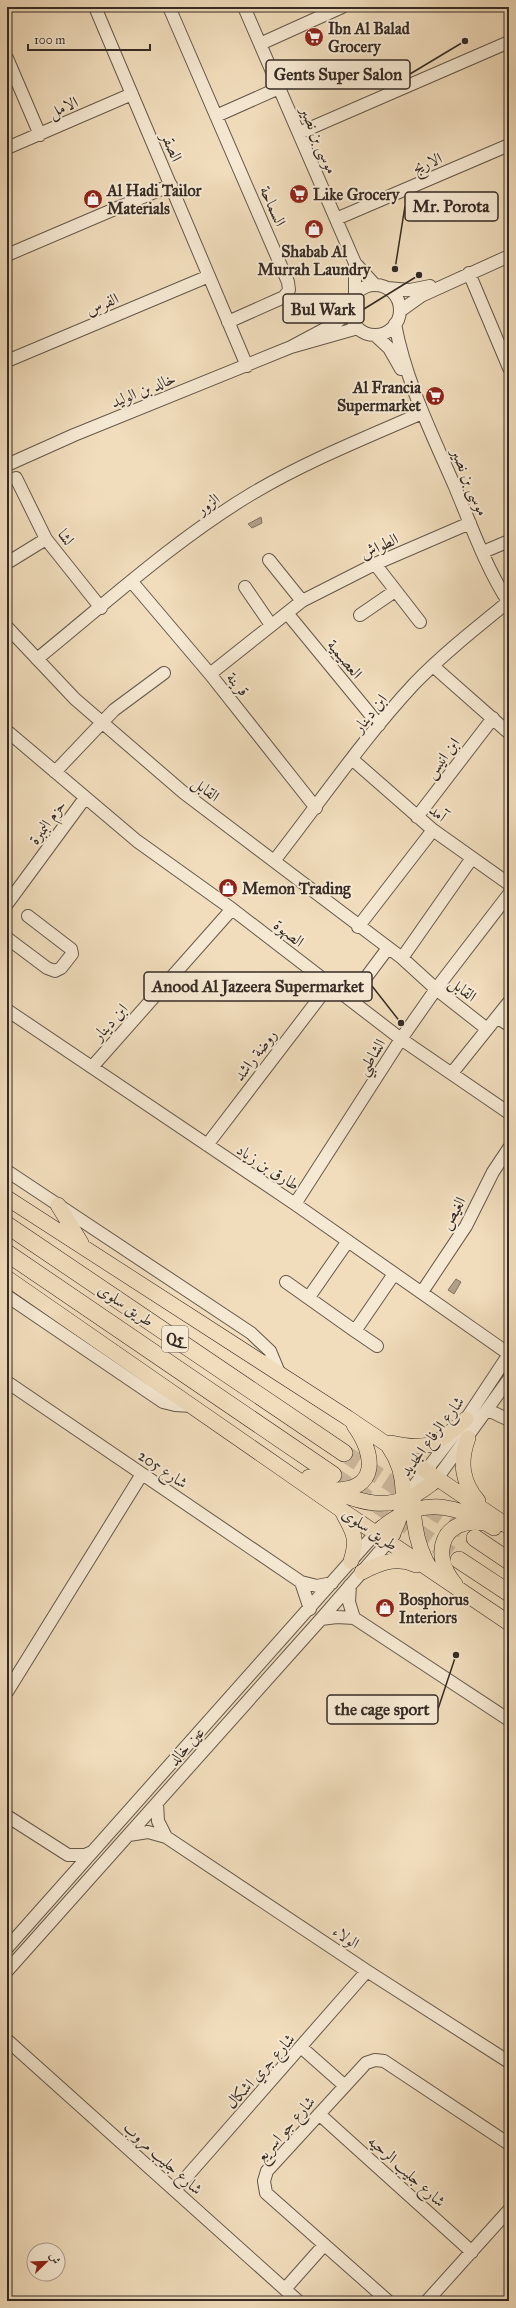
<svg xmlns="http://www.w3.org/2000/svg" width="516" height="2308" viewBox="0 0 516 2308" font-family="'IM FELL Great Primer',Amiri,serif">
<rect width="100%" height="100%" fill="#f1ddbc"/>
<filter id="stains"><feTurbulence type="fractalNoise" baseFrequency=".005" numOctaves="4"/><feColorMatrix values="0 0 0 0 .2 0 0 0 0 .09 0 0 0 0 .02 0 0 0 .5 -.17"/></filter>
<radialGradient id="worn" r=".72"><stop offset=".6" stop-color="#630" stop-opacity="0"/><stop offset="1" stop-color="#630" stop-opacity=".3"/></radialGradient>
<!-- water -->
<path fill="#b1a089" stroke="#807161" d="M261 517 262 523 252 528 248 524Z
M456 1279 461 1282 454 1294 448 1290Z"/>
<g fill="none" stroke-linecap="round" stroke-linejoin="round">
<!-- highway-tunnel -->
<path stroke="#ccb99e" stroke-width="17" stroke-dasharray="17 8" stroke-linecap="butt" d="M344 1453 475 1538
M333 1475 459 1560"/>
<!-- minor casing -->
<g stroke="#65584b" stroke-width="14">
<path id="minor" d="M95 7 247 366
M169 7 288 282 289 290 284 297 228 322
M244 7 355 263 375 285
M260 44 342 7
M7 58 40 135
M216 116 279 88
M299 133 509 42
M7 148 132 94
M336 219 509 145
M7 255 171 185
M355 263V294
M469 273 509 368
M350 310a25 25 0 1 1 50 0a25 25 0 1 1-50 0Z
M387 288 410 290 430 286
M350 311 336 323 291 347 358 328
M400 311 421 296 509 256
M395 324C406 382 432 434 455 487 471 525 486 568 509 603
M375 335 389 348 401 369
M7 361 209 276
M7 465 74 435 291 347
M16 478 46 539 101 608
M483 552 509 541
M269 560 302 601
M7 563 46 539
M375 564 420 622
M132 582 210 674 316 808
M245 587 271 625
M287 613 379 725
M360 615 395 591
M7 627 75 699 184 793 402 958 436 989 487 1029
M37 659C106 603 176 539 253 493 307 461 365 438 422 413
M433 666 509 733
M210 674 302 601 375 564 470 523
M7 731 137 841 232 909 401 1039 509 1113
M353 760 433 830 509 884
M55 772 114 710 164 673
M417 817 493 718
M274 861C320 802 363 739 414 684 443 654 476 628 508 602
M7 904 85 798
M358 927 433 830
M7 938 47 968 55 971 61 968 72 954 71 949 28 916
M402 958 472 858
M350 999 388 948
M7 1010 295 1204 509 1354
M498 1018 509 1025
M92 1067 232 909
M452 1073 509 1002
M207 1145 330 984
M7 1171 251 1333 270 1351 280 1375
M295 1204 401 1039 436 989 509 894
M286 1282 355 1331 394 1274
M422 1292 466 1226 493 1172 509 1148
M7 1296 163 1402 175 1405 192 1406
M309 1297 348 1241
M355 1331 377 1346
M7 1382 301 1582 317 1586 332 1583
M488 1410 509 1420
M433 1484 509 1379
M404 1499 466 1419 509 1354
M301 1582 310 1609
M350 1585 349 1602 354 1618
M321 1619 337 1617 354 1618 509 1720
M7 1692 142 1474
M157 1803 158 1821 166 1837
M7 1816 68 1855H85L92 1852
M129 1835 148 1832 166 1837 367 1971 509 2062
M7 1948 381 1527
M7 1971 321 1619 394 1535
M7 2040 298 2301
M302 2048 345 2086
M319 2114 472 2252
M175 2190 367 1971
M285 2289 324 2245
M388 2301 266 2193 264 2181 267 2171 366 2063 375 2060 384 2061 509 2144
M427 2301 509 2210"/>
</g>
<!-- major casing -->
<g stroke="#362b25" stroke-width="16">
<path id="major" d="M7 1198 348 1418 509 1527
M58 1205 81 1243
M7 1278 340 1509 509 1623
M468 1438C459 1462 462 1482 478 1501
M391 1443C430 1452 438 1443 466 1419
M309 1477C355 1504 394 1519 438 1478
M332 1490C380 1491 375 1454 354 1425
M413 1500C413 1525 417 1548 431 1570
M343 1513C354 1533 358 1539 351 1561
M376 1533C414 1497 452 1501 494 1528
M388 1542C407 1512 409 1476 389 1447
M362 1572C380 1563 396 1556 416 1565
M455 1584C429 1554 443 1516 484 1523"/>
</g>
<!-- highway casing -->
<g stroke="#362b25" stroke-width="18">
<path id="highway" d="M7 1225 344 1453
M7 1253 333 1475
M475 1538 509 1561
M459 1560 509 1593"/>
</g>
<!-- minor -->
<use href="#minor" stroke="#f6e9d3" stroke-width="12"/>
<!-- major -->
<use href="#major" stroke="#f1ddbc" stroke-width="15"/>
<!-- highway -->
<use href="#highway" stroke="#f1ddbc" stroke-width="17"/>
</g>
<!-- icons -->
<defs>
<g id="supermarket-disc" transform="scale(1)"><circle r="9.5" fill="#8f2418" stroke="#f6e9d3"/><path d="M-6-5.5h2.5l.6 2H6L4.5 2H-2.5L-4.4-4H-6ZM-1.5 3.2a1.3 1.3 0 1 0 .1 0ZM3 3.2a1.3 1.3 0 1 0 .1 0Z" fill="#fff"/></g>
<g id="shop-disc" transform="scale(1)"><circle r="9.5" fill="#8f2418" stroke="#f6e9d3"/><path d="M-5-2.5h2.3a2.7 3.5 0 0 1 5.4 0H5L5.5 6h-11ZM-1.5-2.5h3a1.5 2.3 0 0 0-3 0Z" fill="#fff"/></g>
</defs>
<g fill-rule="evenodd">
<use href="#supermarket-disc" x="314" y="37"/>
<use href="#supermarket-disc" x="299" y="194"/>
<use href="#shop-disc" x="93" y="199"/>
<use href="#shop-disc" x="314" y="229"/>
<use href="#supermarket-disc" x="435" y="396"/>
<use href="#shop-disc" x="228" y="888"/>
<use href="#shop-disc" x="385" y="1608"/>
</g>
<g text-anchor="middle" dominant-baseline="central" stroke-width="4" stroke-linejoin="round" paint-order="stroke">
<!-- shield labels -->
<rect fill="#f6e9d3" stroke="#706459" stroke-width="1" x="162" y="1326" width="26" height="26" rx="3"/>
<g font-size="15" font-weight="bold" fill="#362b25">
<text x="175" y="1339">Q5</text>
</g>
<!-- poi labels -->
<g font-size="16" font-weight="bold" fill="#362b25" stroke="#f6e9d3" text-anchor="start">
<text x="328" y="28">Ibn Al Balad<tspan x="328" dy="18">Grocery</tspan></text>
<text x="107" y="190">Al Hadi Tailor<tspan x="107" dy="18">Materials</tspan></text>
<text x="313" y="194">Like Grocery</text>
<text x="314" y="251" text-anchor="middle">Shabab Al<tspan x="314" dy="18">Murrah Laundry</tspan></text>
<text x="421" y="387" text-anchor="end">Al Francia<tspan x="421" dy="18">Supermarket</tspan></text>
<text x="242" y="888">Memon Trading</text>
<text x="399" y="1599">Bosphorus<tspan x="399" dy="18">Interiors</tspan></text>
</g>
<!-- street labels -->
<g font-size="16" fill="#362b25" stroke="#f6e9d3">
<text transform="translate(63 107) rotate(-24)">الامل</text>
<text transform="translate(319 140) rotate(67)">موسى بن نصير</text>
<text transform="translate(172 147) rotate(67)">الصقر</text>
<text transform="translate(427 163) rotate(-23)">الاريج</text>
<text transform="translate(273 206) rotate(66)">السماحة</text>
<text transform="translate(102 304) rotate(-23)">الفرس</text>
<text transform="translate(143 390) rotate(-22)">خالد بن الوليد</text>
<text transform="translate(470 482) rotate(67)">موسى بن نصير</text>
<text transform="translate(208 504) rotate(-35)">الزور</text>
<text transform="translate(66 537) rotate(54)">لشا</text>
<text transform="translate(379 546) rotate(-25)">الطواش</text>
<text transform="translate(345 659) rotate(51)">العصيمية</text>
<text transform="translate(238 684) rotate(51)">قرينة</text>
<text transform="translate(370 713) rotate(-51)">ابن دينار</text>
<text transform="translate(442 758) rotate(-53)">ابن انيس</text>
<text transform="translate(206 789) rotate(38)">القابل</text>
<text transform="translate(438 813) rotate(39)">آمد</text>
<text transform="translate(47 822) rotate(-54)">حزم البمبرة</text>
<text transform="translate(289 933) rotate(38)">الصهوة</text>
<text transform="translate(463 989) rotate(38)">القابل</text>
<text transform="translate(110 1022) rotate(-48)">ابن دينار</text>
<text transform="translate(255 1055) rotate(-53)">روضة راشد</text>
<text transform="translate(371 1057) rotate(-58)">الشاطبي</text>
<text transform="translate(268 1167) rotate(33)">طارق بن زياد</text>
<text transform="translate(453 1213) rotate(-61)">الغيص</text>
<text transform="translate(126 1305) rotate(34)">طريق سلوى</text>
<text transform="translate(432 1436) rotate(-53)">شارع الرفاع الجديد</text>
<text transform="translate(163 1469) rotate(34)">شارع 205</text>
<text transform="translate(370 1529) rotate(34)">طريق سلوى</text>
<text transform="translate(186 1746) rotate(-48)">عين خالد</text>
<text transform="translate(346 1937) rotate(34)">الولاء</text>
<text transform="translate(260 2071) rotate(-48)">شارع جري اشكال</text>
<text transform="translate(285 2129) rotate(-49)">شارع جو اسريع</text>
<text transform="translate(163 2158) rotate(42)">شارع جليب مروب</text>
<text transform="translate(407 2171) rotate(42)">شارع جليب الرحيه</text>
</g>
</g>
<!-- callouts -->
<path fill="none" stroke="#362b25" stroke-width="1.5" d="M465 41L410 74M395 269L405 206M419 275L364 309M401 1023L372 986M456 1655L438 1709"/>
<g fill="#362b25" stroke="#f6e9d3" stroke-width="1.5">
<circle cx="465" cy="41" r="4"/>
<circle cx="395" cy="269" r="4"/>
<circle cx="419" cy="275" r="4"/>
<circle cx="401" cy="1023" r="4"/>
<circle cx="456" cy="1655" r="4"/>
</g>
<g fill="#f6e9d3" stroke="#362b25" stroke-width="1.5">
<rect x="266" y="60" width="144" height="29" rx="4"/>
<rect x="405" y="192" width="93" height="29" rx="4"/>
<rect x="283" y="294" width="81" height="29" rx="4"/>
<rect x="144" y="972" width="228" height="29" rx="4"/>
<rect x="327" y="1695" width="111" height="29" rx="4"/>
</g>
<g font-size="17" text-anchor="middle" font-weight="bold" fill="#362b25">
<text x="338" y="80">Gents Super Salon</text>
<text x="451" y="212">Mr. Porota</text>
<text x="323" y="315">Bul Wark</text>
<text x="258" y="992">Anood Al Jazeera Supermarket</text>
<text x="382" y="1715">the cage sport</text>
</g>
<!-- margin -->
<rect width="516" height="2308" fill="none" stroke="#f1ddbc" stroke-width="24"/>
<rect x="8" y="8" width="500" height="2292" fill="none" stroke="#362b25" stroke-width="2"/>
<rect x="12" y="12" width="492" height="2284" fill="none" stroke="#362b25"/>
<!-- north arrow -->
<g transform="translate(46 2262) rotate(67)"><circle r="19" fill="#f6e9d3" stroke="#a99d8d"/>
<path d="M0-3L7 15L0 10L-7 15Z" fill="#8f2418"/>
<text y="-6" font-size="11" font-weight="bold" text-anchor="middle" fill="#362b25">ش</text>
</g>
<!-- scale -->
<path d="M28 44v6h122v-6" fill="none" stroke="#362b25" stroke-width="2"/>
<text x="34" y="44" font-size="12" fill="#362b25" stroke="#f6e9d3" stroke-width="3" paint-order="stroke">100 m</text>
<rect width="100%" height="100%" filter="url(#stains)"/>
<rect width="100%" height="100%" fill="url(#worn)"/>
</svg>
